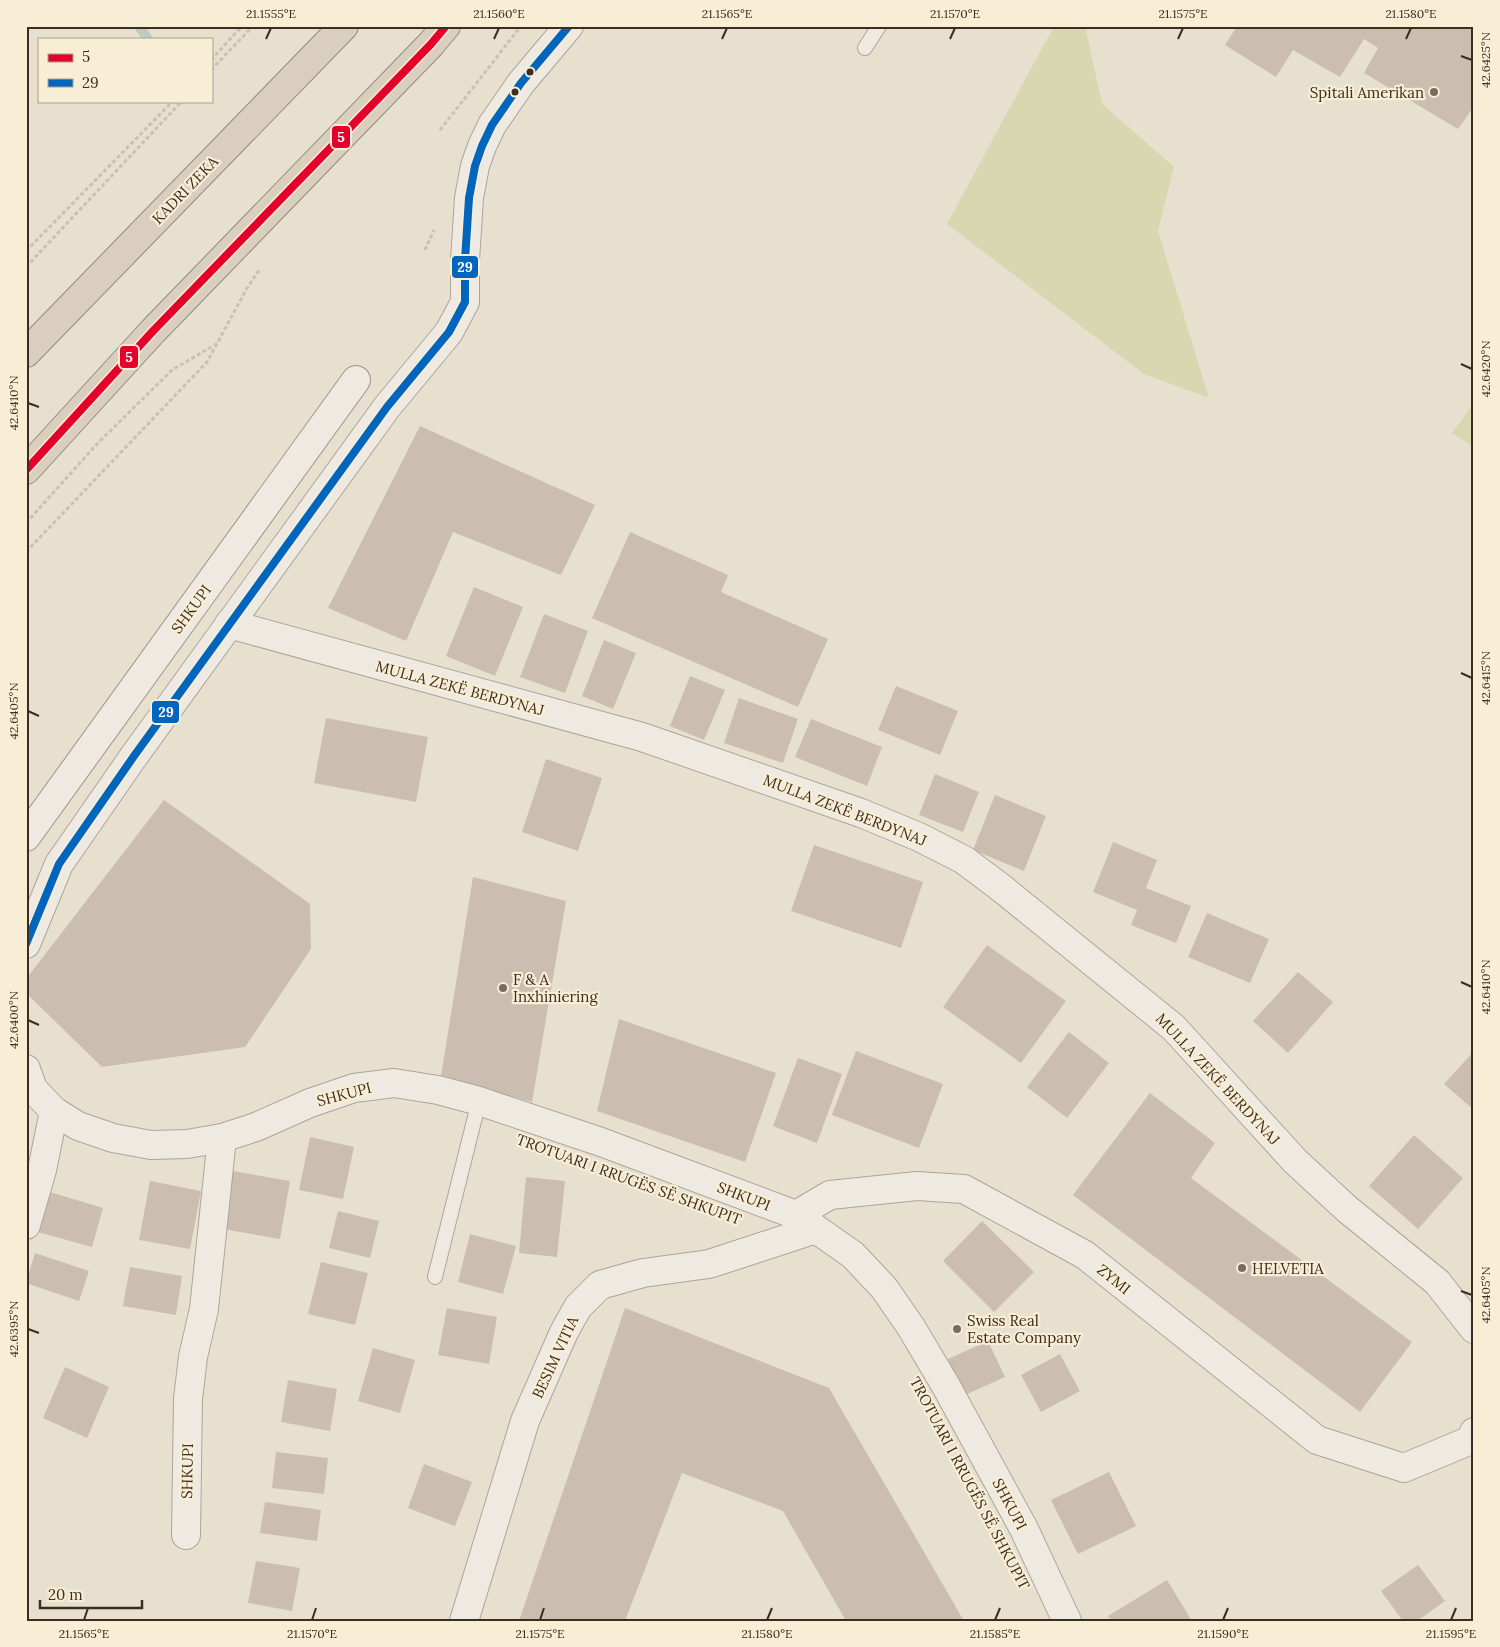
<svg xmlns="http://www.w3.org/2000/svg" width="1500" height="1647" viewBox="0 0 1500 1647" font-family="Lora,serif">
<rect width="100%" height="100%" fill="#e7e0cf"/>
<!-- green -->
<path fill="#d7d7b1" d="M1054 26H1085L1102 104 1174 167 1158 231 1209 398 1144 374 947 224Z
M1474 403V447L1452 433Z"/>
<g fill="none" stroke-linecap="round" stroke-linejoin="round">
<!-- stream -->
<path stroke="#baccc1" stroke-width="10" d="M139 26 148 39"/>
</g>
<!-- building -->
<path fill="#cbbeb0" d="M1237 26H1474V106L1458 129 1364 73 1378 48 1364 39 1340 77 1293 50 1276 77 1225 45Z
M420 426 595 505 561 575 453 532 406 641 328 608Z
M630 532 728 575 721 592 828 639 798 707 592 618Z
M474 587 523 607 495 676 446 656Z
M544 614 588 631 565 693 520 677Z
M604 640 636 653 613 709 582 696Z
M690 676 725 690 704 740 670 726Z
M896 686 958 711 940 755 878 730Z
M739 698 798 719 783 763 724 743Z
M326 718 428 737 416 802 314 783Z
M811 719 882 747 867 786 795 757Z
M546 759 602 778 578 851 522 832Z
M935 774 979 792 963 832 919 815Z
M995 795 1046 816 1024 871 973 850Z
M164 800 310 904 311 949 245 1047 102 1067 26 993V979Z
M1113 842 1157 860 1146 888 1191 906 1176 943 1131 925 1137 910 1093 892Z
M814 845 923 882 901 948 791 911Z
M473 877 566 901 532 1102 441 1076Z
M1207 913 1269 939 1250 983 1188 957Z
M987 945 1066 1001 1021 1063 943 1007Z
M1298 972 1333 1002 1288 1053 1253 1021Z
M619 1019 776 1073 745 1162 597 1111Z
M1069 1032 1109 1063 1067 1118 1027 1087Z
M856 1051 943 1084 919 1148 832 1115Z
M1474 1051V1110L1444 1084Z
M798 1058 842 1074 817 1143 773 1126Z
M1150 1093 1215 1143 1191 1178 1412 1342 1360 1412 1073 1195Z
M1414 1135 1463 1178 1418 1229 1369 1186Z
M310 1137 354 1147 343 1199 299 1190Z
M233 1171 290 1181 280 1239 223 1229Z
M526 1177 565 1181 557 1257 519 1253Z
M150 1181 201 1191 190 1249 139 1240Z
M50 1192 103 1208 92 1247 38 1232Z
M338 1211 379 1221 370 1258 329 1248Z
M982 1221 1034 1272 994 1312 943 1261Z
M470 1234 516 1246 503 1294 458 1282Z
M35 1253 89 1271 79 1301 26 1283Z
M321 1262 368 1273 355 1325 308 1314Z
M130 1267 182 1276 176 1315 123 1306Z
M447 1308 497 1317 489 1364 438 1355Z
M625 1308 829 1388 964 1621H846L783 1511 682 1473 625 1621H519Z
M988 1341 1005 1377 965 1395 948 1359Z
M373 1348 415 1360 400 1413 358 1401Z
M1060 1354 1080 1391 1041 1412 1021 1375Z
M65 1367 109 1387 87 1438 43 1418Z
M288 1380 337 1389 330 1431 281 1422Z
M276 1452 328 1458 324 1494 272 1488Z
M424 1464 472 1482 455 1526 408 1508Z
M1109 1472 1136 1526 1078 1554 1051 1500Z
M265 1502 321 1510 317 1541 260 1533Z
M256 1561 300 1568 292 1611 248 1603Z
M1418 1565 1445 1601 1417 1621H1403L1381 1591Z
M1167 1580 1192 1621H1111L1108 1616Z"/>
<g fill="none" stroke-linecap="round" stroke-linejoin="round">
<!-- lane casing -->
<g stroke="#aca598" stroke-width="16">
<path id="lane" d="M865 48 879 26
M435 1277 479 1101"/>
</g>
<!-- street casing -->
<g stroke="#aca598" stroke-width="30">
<path id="street" d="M229 624 642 737 861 813 919 837 964 860 1000 887 1174 1028 1295 1161 1347 1209 1437 1282 1474 1329
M26 944 59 864 134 756 387 407 449 332 465 302V260L469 198 475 166 482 146 492 125 521 83 569 26
M26 1069 33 1089 54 1111 78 1126 113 1138 151 1145 187 1144 222 1138 256 1127 310 1103 354 1088 394 1083 438 1090 479 1101 601 1142 796 1215 853 1255 884 1288 911 1327 946 1386 1024 1529 1067 1621
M796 1215 830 1195 917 1186 964 1189 1085 1255 1317 1440 1404 1468 1471 1440 1474 1432
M26 1225 42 1170 54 1111
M186 1535 188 1399 193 1357 204 1309 222 1138
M464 1621 525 1421 564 1332 578 1307 600 1285 643 1273 709 1264 816 1229"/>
</g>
<!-- secondary casing -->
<g stroke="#9c9488" stroke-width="30">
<path id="secondary" d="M26 837 356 380"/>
</g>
<!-- highway casing -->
<g stroke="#928a7f" stroke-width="30">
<path id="highway" d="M26 353 344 26
M26 470 153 331 431 44 446 26"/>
</g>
<!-- path -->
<path stroke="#c8c1b7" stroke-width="3" stroke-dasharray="4 2.5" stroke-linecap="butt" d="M211 60 242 26
M211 70 253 26
M440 130 521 26
M425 250 434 230
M26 251 173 101
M26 267 182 101
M26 523 97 444 172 370 218 343
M26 552 207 362 247 288 260 269"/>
<!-- lane -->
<use href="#lane" stroke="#efeae1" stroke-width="14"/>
<!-- street -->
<use href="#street" stroke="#efeae1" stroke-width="28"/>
<!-- secondary -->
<use href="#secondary" stroke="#efeae1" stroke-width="28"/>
<!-- highway -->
<use href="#highway" stroke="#dacfbf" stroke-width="28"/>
<!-- bus-1 casing -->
<g stroke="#f8edd5" stroke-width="11">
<path id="bus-1" d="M26 470 153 331 431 44 446 26"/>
</g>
<!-- bus-2 casing -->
<g stroke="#f8edd5" stroke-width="11">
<path id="bus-2" d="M26 944 59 864 134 756 387 407 449 332 465 302V260L469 198 475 166 482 146 492 125 521 83 569 26"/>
</g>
<!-- bus-1 -->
<use href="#bus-1" stroke="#e4002b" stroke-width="8"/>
<!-- bus-2 -->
<use href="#bus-2" stroke="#0065bd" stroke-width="8"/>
</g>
<!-- ticks -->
<path fill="none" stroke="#3c2d1f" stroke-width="2" d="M266 39 271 28M494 39 499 28M722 39 727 28M950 39 955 28M1178 39 1183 28M1406 39 1411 28M1461 56 1472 60M1461 364 1472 369M28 403 39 407M1461 673 1472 678M28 711 39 716M1461 982 1472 987M28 1020 39 1025M1461 1291 1472 1295M28 1329 39 1333M84 1620 88 1608M312 1620 316 1608M540 1620 544 1608M767 1620 772 1608M995 1620 1000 1608M1223 1620 1228 1608M1451 1620 1456 1608"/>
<!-- markers -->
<g fill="#3c2d1f" stroke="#f8edd5" stroke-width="2">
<circle cx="530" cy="72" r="4.5"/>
<circle cx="515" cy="92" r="4.5"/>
</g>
<g fill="#786c5d" stroke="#f8edd5" stroke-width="2">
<circle cx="1434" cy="92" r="5"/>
<circle cx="503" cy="988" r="5"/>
<circle cx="1242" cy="1268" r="5"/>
<circle cx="957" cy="1329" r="5"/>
</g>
<g text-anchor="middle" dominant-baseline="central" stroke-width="4.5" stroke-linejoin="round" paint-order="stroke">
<!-- poi labels -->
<g font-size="15" fill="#3c2d1f" stroke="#f8edd5" text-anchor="start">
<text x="1424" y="92" text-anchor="end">Spitali Amerikan</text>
<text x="513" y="979">F &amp; A<tspan x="513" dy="17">Inxhiniering</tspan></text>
<text x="1252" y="1268">HELVETIA</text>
<text x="967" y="1320">Swiss Real<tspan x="967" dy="17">Estate Company</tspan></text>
</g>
<!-- street labels -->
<g font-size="15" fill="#3c2d1f" stroke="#f8edd5">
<text transform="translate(185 190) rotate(-46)">KADRI ZEKA</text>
<text transform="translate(191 609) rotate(-54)">SHKUPI</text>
<text transform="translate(460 688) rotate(15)">MULLA ZEKË BERDYNAJ</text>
<text transform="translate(845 810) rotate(21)">MULLA ZEKË BERDYNAJ</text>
<text transform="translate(1218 1079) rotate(47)">MULLA ZEKË BERDYNAJ</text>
<text transform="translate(344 1094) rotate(-15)">SHKUPI</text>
<text transform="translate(629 1179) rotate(20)">TROTUARI I RRUGËS SË SHKUPIT</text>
<text transform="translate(744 1196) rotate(21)">SHKUPI</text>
<text transform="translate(1114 1279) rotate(39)">ZYMI</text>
<text transform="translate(555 1357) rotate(-65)">BESIM VITIA</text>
<text transform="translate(187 1471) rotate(-89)">SHKUPI</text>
<text transform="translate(970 1483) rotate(62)">TROTUARI I RRUGËS SË SHKUPIT</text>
<text transform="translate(1010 1504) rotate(62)">SHKUPI</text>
</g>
</g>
<g stroke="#f8edd5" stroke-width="2">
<rect x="331" y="125" width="20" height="24" rx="5" fill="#e4002b"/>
<rect x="451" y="255" width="28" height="24" rx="5" fill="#0065bd"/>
<rect x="119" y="345" width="20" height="24" rx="5" fill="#e4002b"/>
<rect x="151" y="700" width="29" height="24" rx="5" fill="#0065bd"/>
</g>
<g font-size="14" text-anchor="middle" font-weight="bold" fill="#fff">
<text x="341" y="142">5</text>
<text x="465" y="272">29</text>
<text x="129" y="362">5</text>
<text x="166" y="717">29</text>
</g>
<!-- border -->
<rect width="1500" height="1647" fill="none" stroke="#f8edd5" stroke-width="55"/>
<!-- legend -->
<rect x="38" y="38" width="175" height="65" fill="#f8edd5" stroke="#ada08c"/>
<rect x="48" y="54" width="25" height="8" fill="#e4002b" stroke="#ada08c"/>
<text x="82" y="62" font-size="15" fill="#3c2d1f">5</text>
<rect x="48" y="79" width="25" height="8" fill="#0065bd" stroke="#ada08c"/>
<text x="82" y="88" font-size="15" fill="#3c2d1f">29</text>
<!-- scale -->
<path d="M40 1600v8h102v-8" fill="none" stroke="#3c2d1f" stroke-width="2.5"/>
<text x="48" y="1600" font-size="15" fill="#3c2d1f" stroke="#f8edd5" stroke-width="4" paint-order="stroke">20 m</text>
<rect x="28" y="28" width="1444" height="1592" fill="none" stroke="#3c2d1f" stroke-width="2"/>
<g font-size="12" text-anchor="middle" fill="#3c2d1f">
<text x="271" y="18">21.1555°E</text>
<text x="499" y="18">21.1560°E</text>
<text x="727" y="18">21.1565°E</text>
<text x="955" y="18">21.1570°E</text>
<text x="1183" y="18">21.1575°E</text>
<text x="1411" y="18">21.1580°E</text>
<text transform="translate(1486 60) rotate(-90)" y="4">42.6425°N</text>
<text transform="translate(1486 369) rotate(-90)" y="4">42.6420°N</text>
<text transform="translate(14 403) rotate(-90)" y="4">42.6410°N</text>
<text transform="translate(1486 678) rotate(-90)" y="4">42.6415°N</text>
<text transform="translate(14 711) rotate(-90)" y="4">42.6405°N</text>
<text transform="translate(1486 987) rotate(-90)" y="4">42.6410°N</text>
<text transform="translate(14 1020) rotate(-90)" y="4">42.6400°N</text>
<text transform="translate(1486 1295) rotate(-90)" y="4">42.6405°N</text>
<text transform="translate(14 1329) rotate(-90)" y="4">42.6395°N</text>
<text x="84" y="1638">21.1565°E</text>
<text x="312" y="1638">21.1570°E</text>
<text x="540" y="1638">21.1575°E</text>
<text x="767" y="1638">21.1580°E</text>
<text x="995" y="1638">21.1585°E</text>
<text x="1223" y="1638">21.1590°E</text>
<text x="1451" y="1638">21.1595°E</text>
</g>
</svg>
